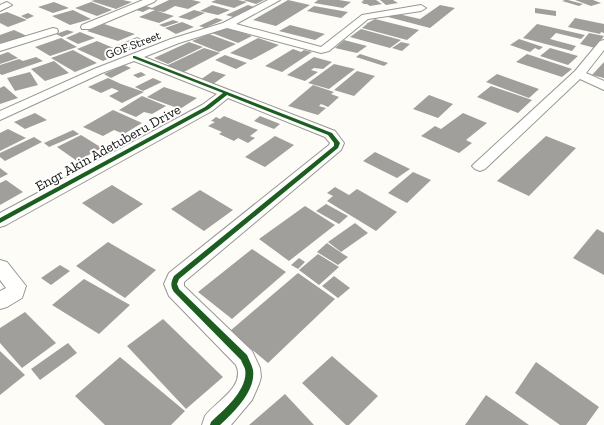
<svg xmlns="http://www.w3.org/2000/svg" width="604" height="425" viewBox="0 0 604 425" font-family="'Zilla Slab',serif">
<rect width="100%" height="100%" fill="#fdfcf7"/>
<!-- building -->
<path fill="#a19f9c" d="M95 0H123L132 2 116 9 91 1Z
M169 0H192L201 2 188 9 175 6 164 12 157 11 174 16 159 23 139 17 155 10 149 9 143 12 136 10 146 6 152 8Z
M216 0H238L247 2 234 8 211 2Z
M243 0H264L256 4Z
M288 0 310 5 276 26 253 20Z
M318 0H339L351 2 343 8 314 3Z
M362 0H376L382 4 370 6 367 4H364L361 2 364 1Z
M380 0H393L398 3 386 5Z
M565 0H568L583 4 579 6 562 1Z
M575 0H593L601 3 591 6Z
M54 2 69 8 53 13 38 7Z
M91 2 112 10 97 16 75 8Z
M212 5 230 10 218 15 200 11Z
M248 5 254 7 233 17 226 15Z
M440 5 455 8 430 28 388 17 394 13 420 19Z
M314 6 348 12 341 18 307 11Z
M535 8 556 11V16L535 13Z
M73 10 91 19 70 25 52 16Z
M194 10 205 13 190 20 178 17Z
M7 12 27 20 8 27 0 23V14Z
M28 13 34 16 27 19 21 16Z
M216 18 223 20 205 28 199 26Z
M575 18 604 24V33L601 32 600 34 568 27Z
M375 19 419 30 407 40 362 28 367 24H366Z
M173 20 179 22 164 27 159 25Z
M182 22 194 27 176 34 165 28Z
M104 24 135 34 118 41 87 31Z
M537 24 585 35 581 39 556 33 550 39 576 46 572 51 523 38Z
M290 25 325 34 315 40 279 31Z
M226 27 252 36 238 43 212 33Z
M361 29 401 40 390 48 350 37Z
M14 30 27 36 0 44V35Z
M67 30 74 32 62 37 56 34Z
M80 32 95 38 78 44 66 38Z
M589 33 604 36 595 48 580 44Z
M209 34 236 44 219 52 192 41Z
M137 37 149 42 127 51 115 46Z
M61 38 77 47 50 56 35 47Z
M258 38 279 45 251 60 230 53Z
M519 39 543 47 539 50 535 48 530 52 510 45Z
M344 40 367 46 357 53 335 48Z
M97 41 123 52 103 61 77 49Z
M189 42 203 47 168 64 154 58Z
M401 42 410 44 402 51 392 48Z
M204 48 220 53 182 73 166 66Z
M550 48 578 56 568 65 540 56Z
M293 49 301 52 304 50 312 52 282 72 265 66Z
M73 50 97 63 75 72 51 58Z
M8 52 18 58 0 64V55Z
M360 54 388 63 384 66 356 57Z
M527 54 572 69 562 77 516 62Z
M225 55 247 63 236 69 215 60Z
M36 57 43 61 2 75 0 74V65L19 59 23 61Z
M314 57 332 62 323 69 314 68 311 70 318 72 305 81 287 75Z
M54 61 69 73 45 81 31 69Z
M604 62V78L592 75Z
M334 64 355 69 329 89 308 83Z
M124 65 131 68 111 78 104 74Z
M213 71 226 75 213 84 200 80Z
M357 71 375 76 354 96 334 90Z
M30 72 38 85 15 91 7 78Z
M141 72 146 75 138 78 133 75Z
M497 74 539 89 529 98 486 82Z
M108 78 121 84 144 92 122 103 109 96 119 91 112 88 101 93 88 87Z
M153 78 162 82 143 91 135 87Z
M313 85 334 92 331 94 339 97 328 107 321 104 319 106 326 108 318 115 288 106Z
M4 86 18 98 0 104V88Z
M491 86 532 100 518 113 477 97Z
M164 87 197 98 180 109 147 97Z
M429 95 453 104 438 118 413 109Z
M142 96 166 106 152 114 144 112 136 117 119 110Z
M113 110 142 123 124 134 114 130 103 136 83 127Z
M35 113 47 120 25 129 14 122Z
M463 113 487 123 466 140 472 143 459 153 421 136 435 126 441 129Z
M224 116 258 130 250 136 255 138 248 143 238 138 234 141 219 134 222 132 208 126 215 122 211 121 216 117 220 119Z
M260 116 280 124 274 129 254 121Z
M8 129 26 138 0 151V133Z
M73 130 79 134 49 147 44 143Z
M81 135 102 148 77 161 57 147Z
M275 136 294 145 265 167 245 157Z
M546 136 576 148 529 196 497 181Z
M34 137 42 142 5 161 0 157V153Z
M375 152 410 169 397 178 363 161Z
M0 168 8 174 0 178Z
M413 172 431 180 407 203 388 193Z
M6 180 23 192 0 205V183Z
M112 185 143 204 113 224 82 203Z
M335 187 349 195 357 189 397 212 376 231 327 201 333 196 327 193Z
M200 190 233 210 204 231 171 209Z
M326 204 348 216 339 224 316 211Z
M305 206 335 225 289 261 259 239Z
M355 223 368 233 341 252 328 242Z
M597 229 604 233V275L573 258Z
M108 242 156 270 125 298 76 266Z
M327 243 343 254 348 257 338 265 317 252Z
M252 249 286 272 232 319 198 292Z
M318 254 339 267 319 285 299 270Z
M299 258 305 262 298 269 291 265Z
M60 265 70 271 51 285 41 278Z
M298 273 335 299 268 363 230 331Z
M334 276 350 288 338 298 322 286Z
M84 279 130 305 99 334 52 305Z
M25 312 56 343 22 368 0 343V328Z
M163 319 223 377 186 409 127 346Z
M68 343 77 353 40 380 31 369Z
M0 351 25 375 0 395Z
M332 356 378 396 349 425H346L302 383Z
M120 357 185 411 171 425H105L75 396Z
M536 362 599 407 586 425H560L515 393Z
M285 394 314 425H249Z
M486 395 529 425H465Z"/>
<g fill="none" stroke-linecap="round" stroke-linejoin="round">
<!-- street casing -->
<g stroke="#979795" stroke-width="2">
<path id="street" d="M143 0H156L154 2 90 29H82L81 27 82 25Z
M268 0H280L236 24 321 47 362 15 421 5 426 8 421 11 368 19 329 51 321 53 227 28 179 43 144 57 335 131 344 143 341 150 184 282V286L252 351 260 368 261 377 259 384 252 400 231 425H202C203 422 204 419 205 416 216 401 246 387 236 365L169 296 164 284 169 273 329 145 330 143 325 137 228 98 212 111 6 225 0 227V213L202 105 217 94 134 61 102 73 0 120V111L94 69 171 39 223 23Z
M7 2 12 5 0 11V5Z
M53 28 57 29 58 31 57 33 0 51V44Z
M604 40V50L586 73 604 81V90L580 79 485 169 480 171 475 169 472 166 475 163 575 71 600 41Z
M0 260 7 262 26 286 22 298 7 307 0 309V291L6 288 0 280Z"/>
</g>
<!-- street -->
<use href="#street" fill="#fffffe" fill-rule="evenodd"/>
<!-- cycleway casing -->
<g stroke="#fff" stroke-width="2">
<path id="cycleway" d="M133 56H135L332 133 340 143 338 148 179 279 177 284 179 289 247 355C249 360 252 365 253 370 256 391 234 412 220 425H210L211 422C224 410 249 389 245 369 244 366 242 363 241 360L174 292C170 286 171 282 174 276L334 146V143L328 135 227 95 209 109 0 223V218L205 107 223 93 133 58Z"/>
</g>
<!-- cycleway -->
<use href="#cycleway" fill="#1b5e20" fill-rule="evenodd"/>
</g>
<g text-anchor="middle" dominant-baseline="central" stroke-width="4" stroke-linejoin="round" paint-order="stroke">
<!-- far-street labels -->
<g font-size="12" fill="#111" stroke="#fff">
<text transform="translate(133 45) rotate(-21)">GOF Street</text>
</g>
<!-- street labels -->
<g font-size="14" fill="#111" stroke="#fff">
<text transform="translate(108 148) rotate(-29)">Engr Akin Adetuberu Drive</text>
</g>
</g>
</svg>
